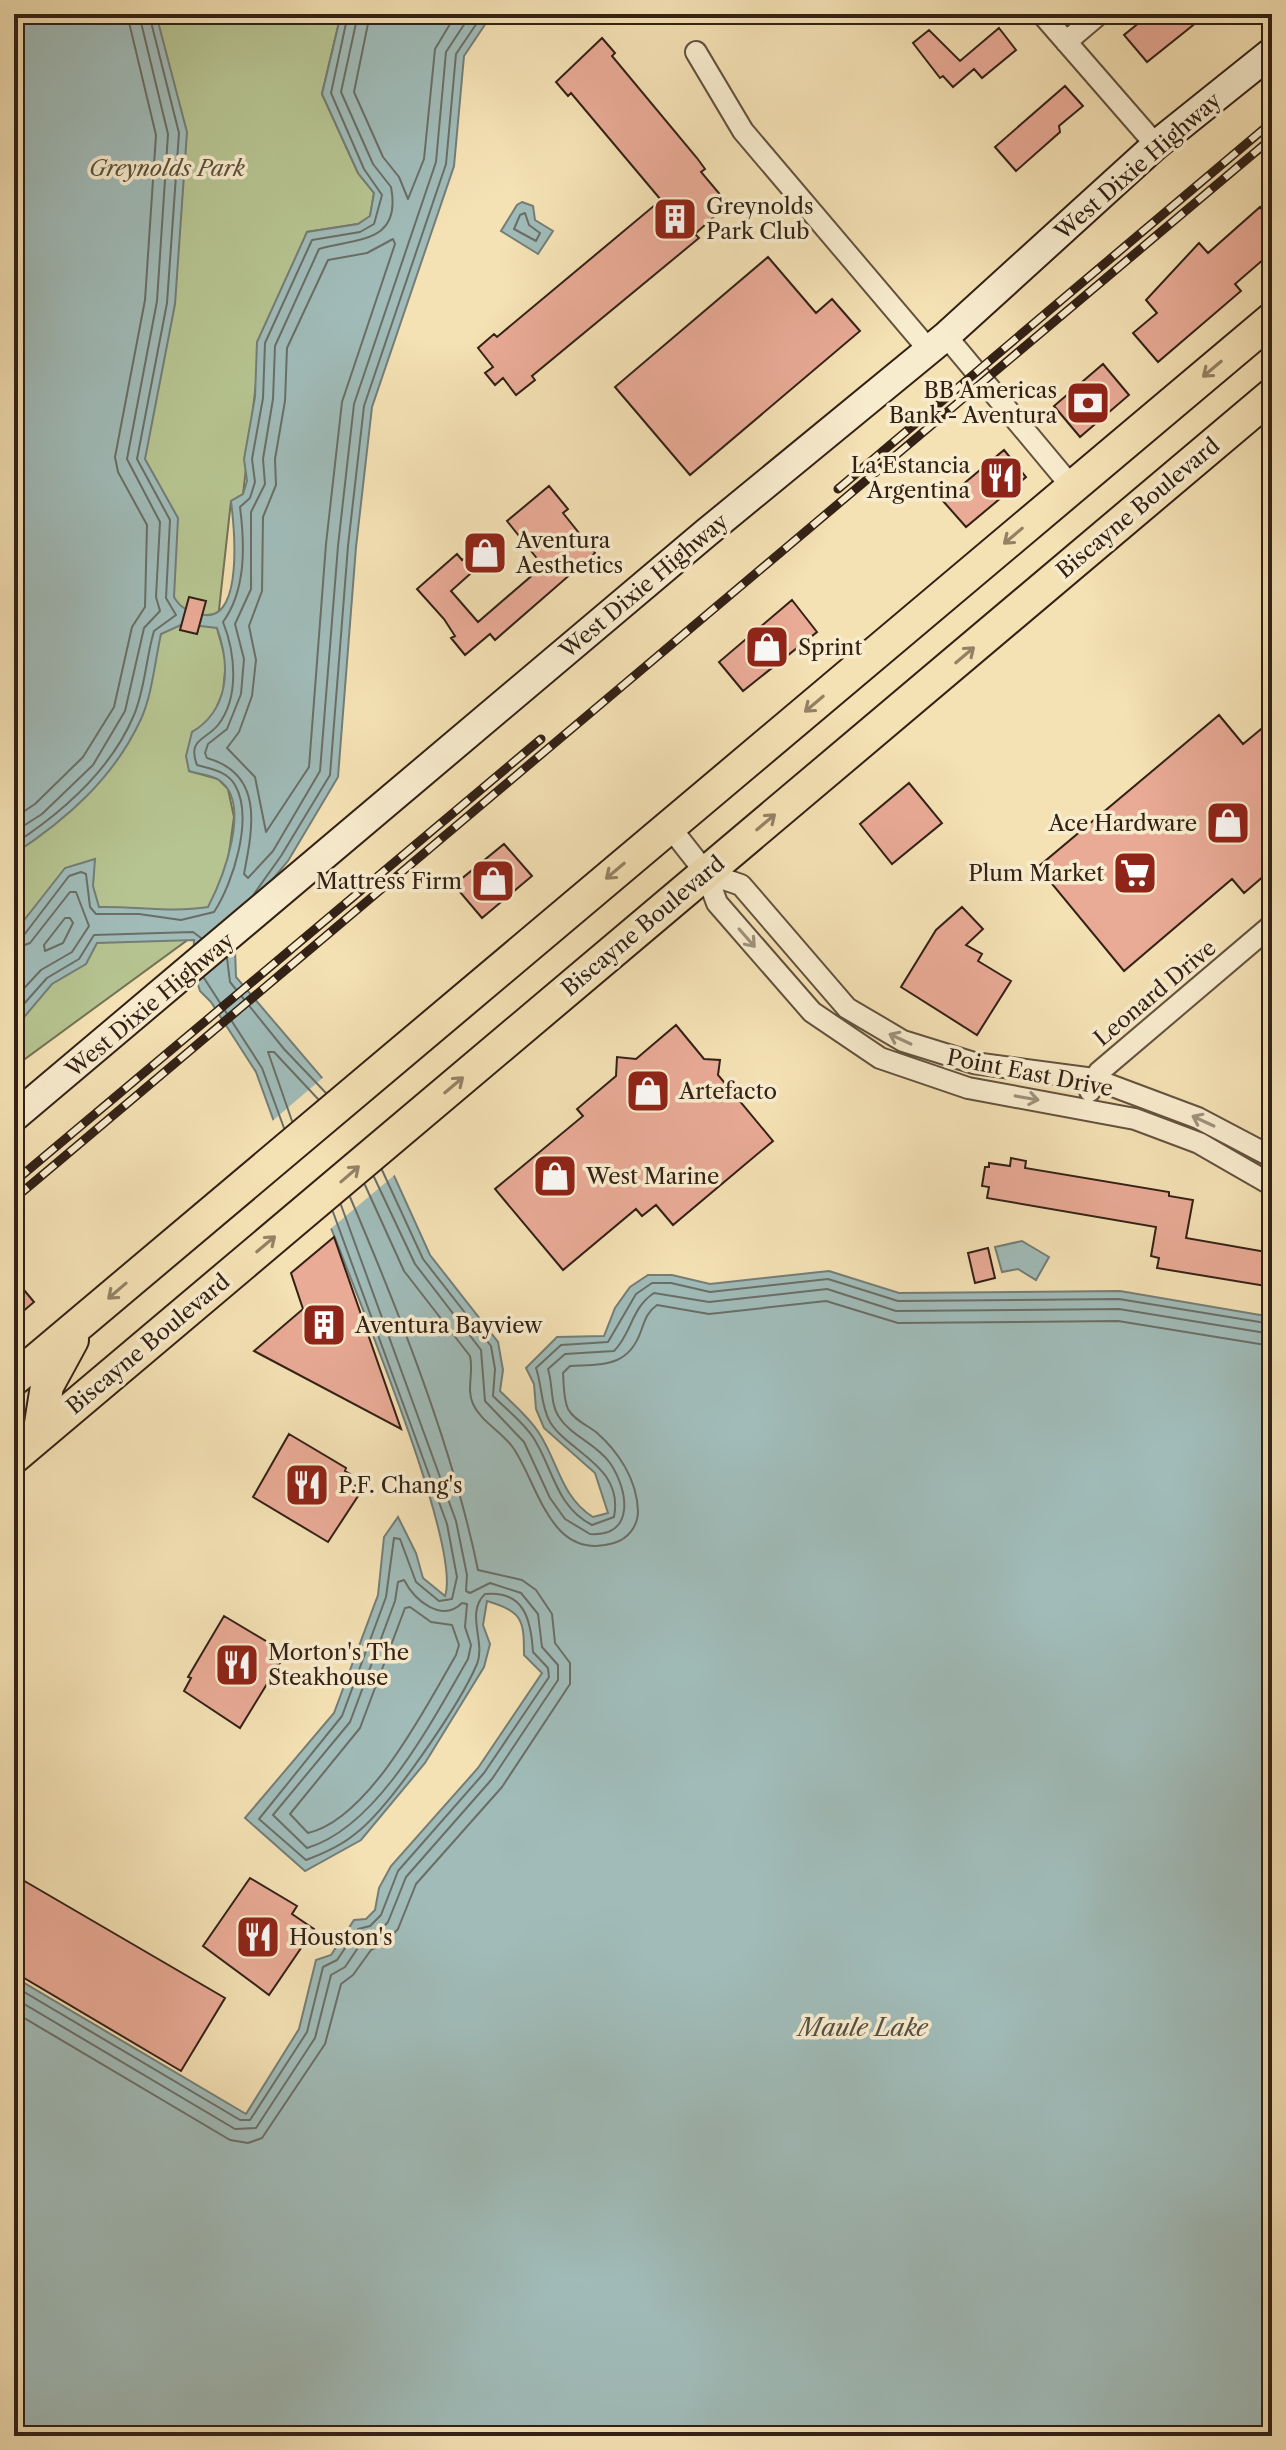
<svg xmlns="http://www.w3.org/2000/svg" width="1286" height="2450" viewBox="0 0 1286 2450" font-family="'Libre Caslon Text',serif">
<rect width="100%" height="100%" fill="#f4e1b4"/>
<filter id="stains"><feTurbulence type="fractalNoise" baseFrequency=".0025" numOctaves="4"/><feColorMatrix values="0 0 0 0 .2 0 0 0 0 .09 0 0 0 0 .02 0 0 0 .5 -.17"/></filter>
<radialGradient id="worn" r=".72"><stop offset=".6" stop-color="#630" stop-opacity="0"/><stop offset="1" stop-color="#630" stop-opacity=".3"/></radialGradient>
<!-- green -->
<path fill="#b6c491" stroke="#747254" stroke-width="2" d="M14 14H341L322 94 358 173 374 193 370 217 358 224 307 232 257 375 243 494 231 501 217 628 226 661 223 692 211 721 192 732 189 771 218 779 228 789 234 817 227 868 197 933 14 1067Z"/>
<!-- water -->
<path fill="#a0bbb8" stroke="#747d77" stroke-width="2" d="M14 14H156L187 132 175 304 145 459 178 518 174 597C180 608 192 614 205 615 244 619 234 525 231 501L243 494 247 481 244 459 255 397 257 342 307 232 358 224 370 216 374 193 358 173 322 94 341 14H492L464 56 454 166 372 407 356 547 338 777 288 861 266 887 235 949 236 977 381 1147 430 1255 498 1342 503 1370 500 1391C513 1404 529 1417 539 1433 558 1462 561 1497 593 1517L608 1513 595 1473 544 1428 536 1409 534 1384 526 1368 557 1337 604 1336 615 1308 630 1287 648 1275H672L710 1284 829 1271 899 1293 1120 1291 1272 1317V2436H14V1977L246 2114 299 2029 316 1960 331 1955 354 1920 366 1919 375 1910 379 1888 391 1866 478 1768 542 1673 524 1655C524 1620 523 1612 487 1601L483 1625 490 1644 484 1667 425 1763 361 1840 305 1871 245 1818 334 1713 378 1595 384 1537 398 1517 416 1553 423 1578 445 1596C462 1547 359 1302 336 1240L319 1200 284 1149 256 1072 211 1002 200 991 193 969 194 940 97 943 86 964 52 984 14 1029V933L65 868 95 859 93 886 99 907C136 906 172 913 208 907 222 880 253 803 219 780 212 775 198 774 189 771L186 756 192 732C229 710 231 667 217 628L183 624 161 634C155 661 152 695 141 719 114 778 67 819 14 854Z
M522 202 533 206 535 220 553 231 538 254 501 231 517 205Z
M1022 1241 1049 1257 1036 1280 1018 1269 1002 1272 995 1247Z"/>
<!-- pier -->
<path fill="#f4e1b4" d="M326 1075 384 1145 397 1173 328 1231 316 1202 280 1151 270 1123Z"/>
<g fill="none" stroke-linecap="round" stroke-linejoin="round">
<!-- shore -->
<path stroke="#6a6e67" stroke-width="2" d="M358 14 341 92 373 164 391 187C402 244 356 238 319 249L275 346 273 399 263 459 265 484 251 512V589L235 624 244 659 241 694 227 729 208 744 205 753 207 758C264 774 253 827 244 874L248 878 273 851 320 771 338 546 354 404 436 162 446 52 471 14
M370 14 354 92 383 157 399 177 408 199 424 159 435 49 456 14
M525 213 529 225 540 233 536 241 514 229 520 215Z
M393 239 395 244 342 402 326 544 309 767 266 832 255 777 227 748 239 732 252 696 256 660 249 626 262 591 263 517 276 485 275 459 285 401 287 348 328 260 367 253Z
M14 818 35 804 83 757 114 707 132 627 145 607 147 525 118 472 115 457 145 300 156 135 127 14
M14 832 42 814 93 765 125 711 144 628 160 611 156 597 160 522 127 459 157 301 168 134 139 14
M14 844C63 812 111 770 134 715 145 689 146 658 154 631L176 615 166 598 170 520 137 459 167 303 179 133 149 14
M254 894 281 856 330 775 348 546 364 406 446 164 456 54 483 14
M65 918H70L73 923 63 943 45 951 44 945Z
M14 939 24 935 69 876 81 872 86 874 90 907 96 914H139L181 920 214 912C233 883 254 818 235 785 227 771 211 769 197 765 187 739 206 740 218 725 240 697 235 652 223 622 246 590 245 546 240 507L250 498 255 482 252 459 263 398 265 343 312 240 360 232 374 224 382 195 364 169 331 93 348 14
M14 949 30 943 70 892H76L89 926 72 952 41 970 14 999
M227 958 230 982 284 1049 326 1093
M204 978 262 1068 284 1128
M14 1015 47 978 79 959 94 935 193 932 201 938
M292 1121 268 1052H274L318 1099
M382 1170 423 1259 491 1346 495 1369 493 1396C506 1409 522 1421 533 1437 553 1468 556 1507 592 1525L614 1517C624 1466 569 1453 550 1422 541 1407 542 1385 536 1368L561 1345 608 1342 636 1294 652 1283H671L710 1292 828 1279 898 1301 1119 1299 1272 1324
M374 1177 415 1264 481 1350 485 1401 524 1442 550 1498 565 1519 590 1534C635 1537 629 1491 610 1463 597 1444 571 1436 559 1417 550 1404 553 1384 548 1369L565 1354 614 1351C632 1333 631 1308 654 1293L709 1302 827 1289 896 1311 1119 1309 1272 1334
M365 1185 404 1271 470 1356C474 1372 466 1389 473 1404 481 1422 503 1432 514 1449 539 1487 551 1562 614 1543 628 1539 638 1526 638 1511 637 1480 619 1452 596 1432 587 1425 574 1420 568 1409 563 1398 564 1384 563 1373L570 1366C602 1364 628 1368 641 1331 645 1320 647 1312 657 1305L709 1314 826 1301 898 1323 1118 1321 1272 1346
M404 1580C415 1601 442 1623 462 1603L467 1604 465 1627 471 1645 468 1659C432 1721 378 1827 307 1848L273 1815 350 1722 395 1601 398 1582Z
M410 1607 431 1622 452 1625 459 1645 456 1655C426 1707 369 1819 308 1833L290 1814 360 1728 405 1608Z
M14 1986 240 2120H250L307 2032 323 1967 337 1960 358 1929 370 1926 381 1915 398 1871 484 1773 549 1677 548 1668 533 1652C531 1621 525 1590 485 1594 465 1613 486 1642 477 1664 460 1704 389 1809 355 1834 342 1845 322 1854 306 1860L259 1819 342 1716 386 1597 394 1538 400 1539 416 1582 439 1601 452 1599 457 1577 447 1524 333 1212
M14 1998 235 2129 256 2128 315 2038 331 1975 345 1967 364 1939 377 1934 388 1922 406 1877 492 1779 558 1680V1665L542 1647 538 1614 521 1593 490 1583 470 1593 466 1591 467 1575 456 1521 341 1205
M14 2012 230 2140 248 2143 262 2138 325 2044 341 1984 353 1975 371 1950 386 1942 398 1929 416 1884 502 1787 570 1684V1663L555 1643 552 1614 536 1590 522 1580 478 1570C453 1448 399 1312 350 1197"/>
</g>
<!-- building -->
<path fill="#e9aa96" stroke="#332116" stroke-width="2" d="M1150 14H1207L1147 62 1124 35Z
M999 28 1016 50 982 78 974 69 953 87 943 76 940 78 913 43 929 30 960 61Z
M602 38 615 53 612 56 697 158 705 169 701 172 728 204 695 234 699 238 532 376 535 380 516 395 503 378 495 385 485 373 493 367 478 348 494 334 497 337 661 200 571 93 568 96 556 82Z
M1065 86 1083 106 1059 126 1060 132 1016 171 995 147Z
M1260 207 1272 221V252L1235 284 1241 291 1158 362 1133 333 1157 313 1146 300 1199 243 1208 253Z
M768 257 816 313 832 299 860 331 690 475 615 387Z
M1103 364 1129 395 1080 437 1054 406Z
M1004 450 1026 477 966 527 943 501Z
M549 486 568 509 563 513 595 553 495 640 490 634 465 655 451 638 455 636 444 619 417 589 457 554 462 560 483 544 497 560 484 572 479 566 451 591 478 622 543 566 507 521Z
M189 597 206 601 197 634 180 630Z
M792 600 817 632 743 691 719 662Z
M1219 715 1243 744 1272 720V869L1244 893 1232 879 1124 971 1038 867Z
M909 783 942 823 892 864 860 824Z
M504 844 532 876 482 918 454 885Z
M962 907 983 929 966 945 982 954 978 961 1011 981 977 1035 901 987 936 930Z
M676 1025 704 1059 720 1060 718 1075 773 1141 673 1225 656 1205 642 1216 636 1209 563 1270 495 1189 583 1116 577 1109 616 1076 617 1057 636 1059Z
M1011 1158 1026 1161 1025 1168 1169 1192V1196L1193 1200 1186 1238 1272 1253V1287L1157 1268 1159 1258 1151 1256 1156 1227 987 1198 989 1187 982 1186 985 1167H989V1163L1010 1166Z
M334 1237 401 1429 254 1351 303 1309 291 1273Z
M988 1248 995 1278 975 1283 968 1253Z
M14 1278 34 1302 14 1319Z
M289 1434 346 1468 345 1471 350 1474 347 1480 362 1490 328 1542 253 1497Z
M224 1616 286 1653 240 1728 184 1691 191 1678 188 1677Z
M250 1878 297 1906 292 1914 314 1929 269 1995 203 1946Z
M21 1879 225 1998 181 2071 14 1972V1892Z"/>
<g fill="none" stroke-linecap="round" stroke-linejoin="round">
<!-- street casing -->
<g stroke="#63513e" stroke-width="24">
<path id="street" d="M1042 14 1156 145
M1066 42 1099 14
M696 52 743 131 929 350
M946 336 1072 487
M669 826 706 873 717 903 812 1012 880 1058 968 1088 1135 1119 1199 1143 1272 1185
M706 873 741 885 847 1008 903 1041 974 1063 1094 1079 1198 1118 1272 1157
M1090 1091 1099 1072 1272 925"/>
</g>
<!-- secondary casing -->
<g stroke="#332116" stroke-width="32">
<path id="secondary" d="M14 1117 706 533 946 336 1156 145 1272 52"/>
</g>
<!-- primary casing -->
<g stroke="#332116" stroke-width="36">
<path id="primary" d="M14 1379 1272 319
M39 1436 47 1386 72 1340
M14 1457 1272 395"/>
</g>
<!-- street -->
<use href="#street" stroke="#f8ecce" stroke-width="20"/>
<!-- secondary -->
<use href="#secondary" stroke="#f8ecce" stroke-width="28"/>
<!-- primary -->
<use href="#primary" stroke="#f4e1b4" stroke-width="32"/>
<!-- rail casing -->
<g stroke="#332116" stroke-width="9">
<path id="rail" d="M838 489 1272 122
M14 1182 541 739
M14 1199 1272 138"/>
</g>
<!-- rail -->
<use href="#rail" stroke="#f8ecce" stroke-width="6" stroke-dasharray="18" stroke-linecap="butt"/>
</g>
<!-- one-way arrows -->
<defs><path id="oneway-shaft" d="M-6 0H5M1.5-3L5.5 0L1.5 3" fill="none" stroke-width="1.6" stroke-linecap="round" stroke-linejoin="round" transform="scale(2)"/></defs>
<g stroke="#948165">
<use href="#oneway-shaft" transform="translate(1212 369) rotate(140)"/>
<use href="#oneway-shaft" transform="translate(1013 536) rotate(140)"/>
<use href="#oneway-shaft" transform="translate(965 655) rotate(-40)"/>
<use href="#oneway-shaft" transform="translate(814 704) rotate(140)"/>
<use href="#oneway-shaft" transform="translate(766 822) rotate(-40)"/>
<use href="#oneway-shaft" transform="translate(615 871) rotate(140)"/>
<use href="#oneway-shaft" transform="translate(454 1085) rotate(-40)"/>
<use href="#oneway-shaft" transform="translate(350 1174) rotate(-41)"/>
<use href="#oneway-shaft" transform="translate(266 1244) rotate(-40)"/>
<use href="#oneway-shaft" transform="translate(117 1291) rotate(139)"/>
</g>
<g stroke="#9f917b">
<use href="#oneway-shaft" transform="translate(747 938) rotate(49)"/>
<use href="#oneway-shaft" transform="translate(900 1039) rotate(-155)"/>
<use href="#oneway-shaft" transform="translate(1027 1098) rotate(10)"/>
<use href="#oneway-shaft" transform="translate(1203 1121) rotate(-155)"/>
</g>
<!-- icons -->
<defs>
<g id="building-square" transform="scale(2.3)"><rect x="-9" y="-9" width="18" height="18" rx="4" fill="#8f2418" stroke="#f8ecce"/><path d="M-4-6H4V6H1V3H-1V6H-4ZM-2.5-4.3h1.7v1.8h-1.7ZM.8-4.3h1.7v1.8H.8ZM-2.5-1h1.7V.8h-1.7ZM.8-1h1.7V.8H.8Z" fill="#fff"/></g>
<g id="bank-square" transform="scale(2.3)"><rect x="-9" y="-9" width="18" height="18" rx="4" fill="#8f2418" stroke="#f8ecce"/><path d="M-6-4H6V4H-6ZM0-2.3a2.3 2.3 0 1 0 0 4.6a2.3 2.3 0 1 0 0-4.6Z" fill="#fff"/></g>
<g id="restaurant-square" transform="scale(2.3)"><rect x="-9" y="-9" width="18" height="18" rx="4" fill="#8f2418" stroke="#f8ecce"/><path d="M-5-6h1v4h1v-4h1v4h1v-4h1v5L-1.5 .5V6h-2V.5L-5-1ZM5-6V6H3V1.5H1.5Q1.5-4 5-6Z" fill="#fff"/></g>
<g id="shop-square" transform="scale(2.3)"><rect x="-9" y="-9" width="18" height="18" rx="4" fill="#8f2418" stroke="#f8ecce"/><path d="M-5-2.5h2.3a2.7 3.5 0 0 1 5.4 0H5L5.5 6h-11ZM-1.5-2.5h3a1.5 2.3 0 0 0-3 0Z" fill="#fff"/></g>
<g id="supermarket-square" transform="scale(2.3)"><rect x="-9" y="-9" width="18" height="18" rx="4" fill="#8f2418" stroke="#f8ecce"/><path d="M-6-5.5h2.5l.6 2H6L4.5 2H-2.5L-4.4-4H-6ZM-1.5 3.2a1.3 1.3 0 1 0 .1 0ZM3 3.2a1.3 1.3 0 1 0 .1 0Z" fill="#fff"/></g>
</defs>
<g fill-rule="evenodd">
<use href="#building-square" x="675" y="219"/>
<use href="#bank-square" x="1088" y="403"/>
<use href="#restaurant-square" x="1001" y="478"/>
<use href="#shop-square" x="485" y="553"/>
<use href="#shop-square" x="767" y="647"/>
<use href="#shop-square" x="1228" y="823"/>
<use href="#supermarket-square" x="1135" y="873"/>
<use href="#shop-square" x="493" y="881"/>
<use href="#shop-square" x="648" y="1091"/>
<use href="#shop-square" x="555" y="1176"/>
<use href="#building-square" x="324" y="1325"/>
<use href="#restaurant-square" x="307" y="1485"/>
<use href="#restaurant-square" x="237" y="1665"/>
<use href="#restaurant-square" x="258" y="1937"/>
</g>
<g text-anchor="middle" dominant-baseline="central" stroke-width="7" stroke-linejoin="round" paint-order="stroke">
<!-- street labels -->
<g font-size="22" fill="#332116" stroke="#f8ecce">
<text transform="translate(1138 166) rotate(-41)">West Dixie Highway</text>
<text transform="translate(1138 508) rotate(-40)">Biscayne Boulevard</text>
<text transform="translate(644 586) rotate(-40)">West Dixie Highway</text>
<text transform="translate(643 926) rotate(-40)">Biscayne Boulevard</text>
<text transform="translate(1155 993) rotate(-40)">Leonard Drive</text>
<text transform="translate(150 1005) rotate(-40)">West Dixie Highway</text>
<text transform="translate(1030 1073) rotate(11)">Point East Drive</text>
<text transform="translate(148 1344) rotate(-40)">Biscayne Boulevard</text>
</g>
<!-- park labels -->
<g font-size="22" font-style="italic" fill="#5a523b" stroke="#f8ecce">
<text x="167" y="168">Greynolds Park</text>
</g>
<!-- poi labels -->
<g font-size="22" fill="#332116" stroke="#f8ecce" text-anchor="start">
<text x="706" y="206">Greynolds<tspan x="706" dy="25">Park Club</tspan></text>
<text x="1057" y="390" text-anchor="end">BB Americas<tspan x="1057" dy="25">Bank - Aventura</tspan></text>
<text x="970" y="465" text-anchor="end">La Estancia<tspan x="970" dy="25">Argentina</tspan></text>
<text x="516" y="540">Aventura<tspan x="516" dy="25">Aesthetics</tspan></text>
<text x="798" y="647">Sprint</text>
<text x="1197" y="823" text-anchor="end">Ace Hardware</text>
<text x="1104" y="873" text-anchor="end">Plum Market</text>
<text x="462" y="881" text-anchor="end">Mattress Firm</text>
<text x="679" y="1091">Artefacto</text>
<text x="586" y="1176">West Marine</text>
<text x="355" y="1325">Aventura Bayview</text>
<text x="338" y="1485">P.F. Chang's</text>
<text x="268" y="1652">Morton's The<tspan x="268" dy="25">Steakhouse</tspan></text>
<text x="289" y="1937">Houston's</text>
</g>
<!-- water labels -->
<g font-size="24" font-style="italic" fill="#544f47" stroke="#f8ecce">
<text x="863" y="2027">Maule Lake</text>
</g>
</g>
<!-- margin -->
<rect width="1286" height="2450" fill="none" stroke="#f4e1b4" stroke-width="48"/>
<rect x="16" y="16" width="1254" height="2418" fill="none" stroke="#332116" stroke-width="4"/>
<rect x="24" y="24" width="1238" height="2402" fill="none" stroke="#332116" stroke-width="2"/>
<rect width="100%" height="100%" filter="url(#stains)"/>
<rect width="100%" height="100%" fill="url(#worn)"/>
</svg>
